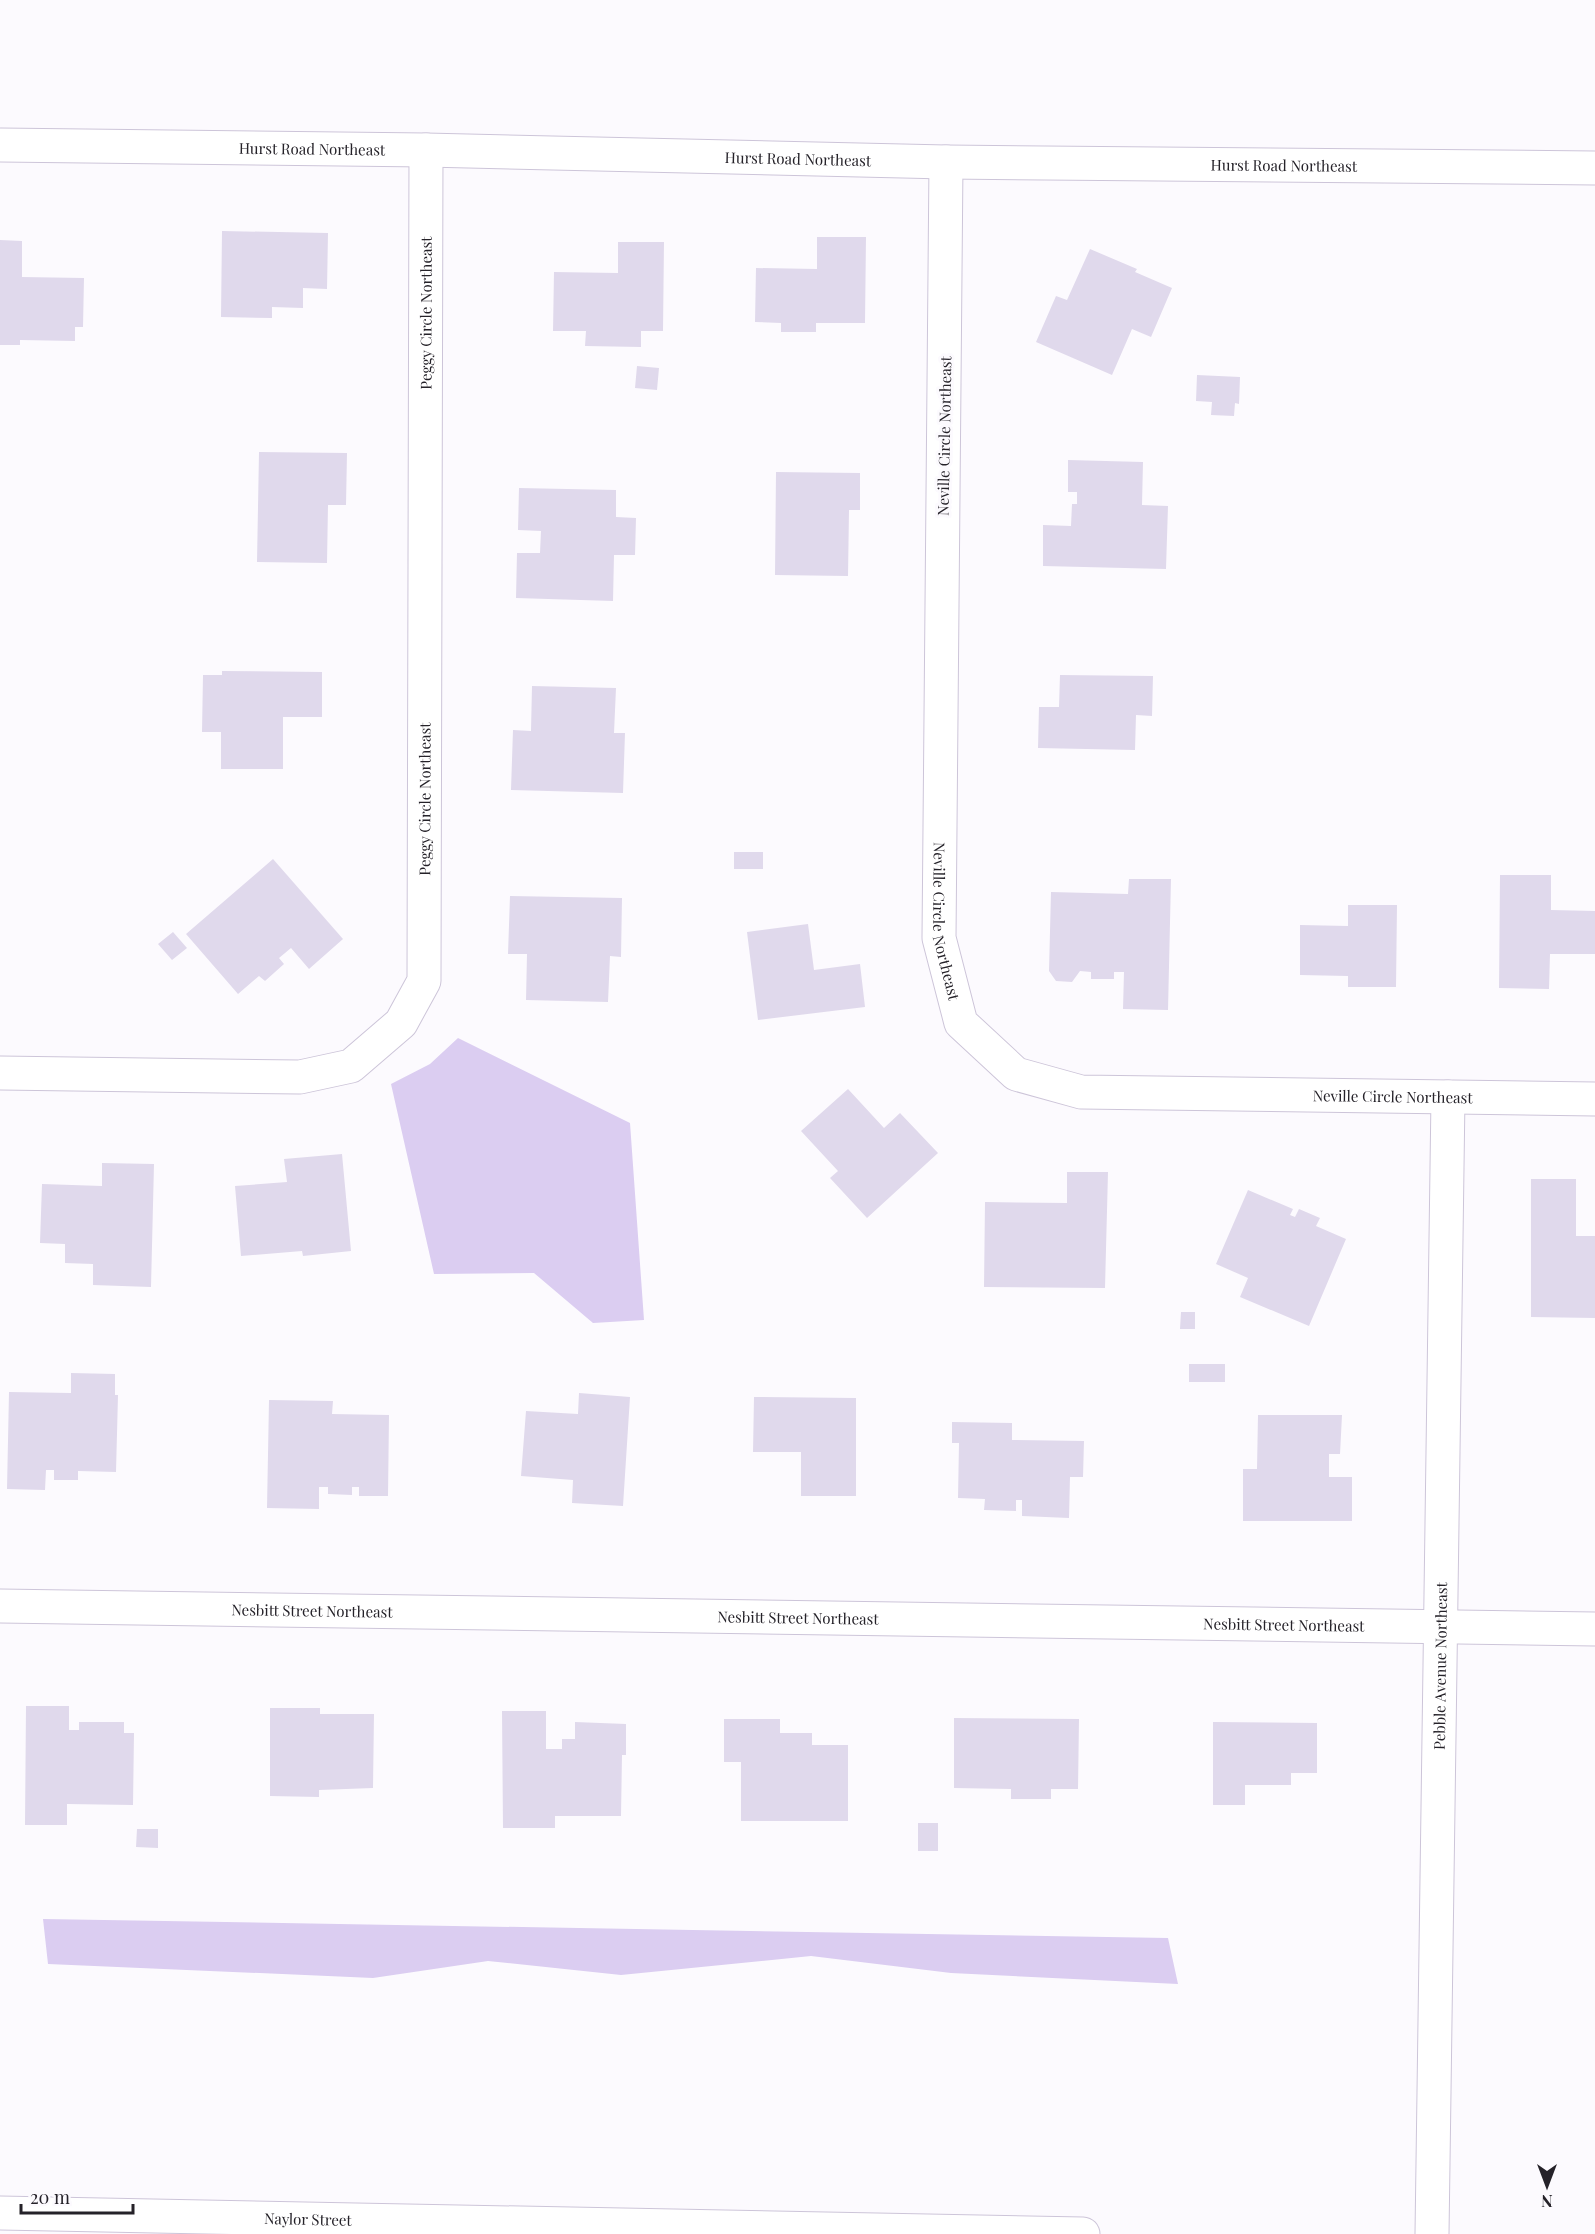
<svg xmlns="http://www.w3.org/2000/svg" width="1595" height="2234" viewBox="0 0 1595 2234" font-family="'Playfair Display',serif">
<rect width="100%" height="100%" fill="#fcfafe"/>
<!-- green -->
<path fill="#dbcdf1" d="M458 1038 630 1123 644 1320 593 1323 534 1273 434 1274 391 1084 430 1064Z
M43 1919 1168 1938 1178 1984 951 1973 811 1956 621 1975 488 1961 373 1978 48 1964Z"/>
<!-- building -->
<path fill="#e0d9ec" d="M222 231 328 233 327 289 303 288V308L272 307V318L221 317Z
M817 237H866L865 323H816V332H781V323L755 322 756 268 817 269Z
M0 240 22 241V277L84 278 83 327H75V341L20 340V345H0Z
M618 242H664L663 331H641V347L585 346 586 331H553L554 272 618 273Z
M1090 249 1137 269 1135 272 1172 288 1151 337 1132 329 1112 375 1036 342 1056 296 1067 300Z
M637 366 659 368 657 390 635 388Z
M1197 375 1240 377 1239 404 1235 403 1234 416 1211 415 1212 402 1196 401Z
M259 452 347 453 346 505H328L327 563 257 562Z
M1068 460 1143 462 1142 505 1168 506 1166 569 1043 566V525L1071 526 1072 504H1077V492H1068Z
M776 472 860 473V510H849L848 576 775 575Z
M519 488 616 490V517L636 518 635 555H614L613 601 516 598 517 553H540L541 531 518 530Z
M222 671 322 672V717H283V769H221V732H202L203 675H222Z
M1060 675 1153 676 1152 716 1136 715 1135 750 1038 748 1039 707H1059Z
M532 686 616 688 614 733H625L623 793 511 790 513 730 531 731Z
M734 852H763V869H734Z
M273 859 343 939 309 969 291 948 279 958 284 964 265 981 259 976 238 994 186 934Z
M1500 875H1551V910L1595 911V954H1550L1549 989 1499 988Z
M1129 879H1171L1168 1010 1123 1009 1124 972H1114V979H1091V972L1080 971 1072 982 1056 981 1049 971 1051 892 1128 894Z
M510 896 622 898 621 957 610 956 608 1002 526 1000 527 954H508Z
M1348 905H1397L1396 987H1348V976L1300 975V925L1348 926Z
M808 924 814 970 860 964 865 1007 758 1020 747 932Z
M173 932 187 948 172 960 158 944Z
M848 1089 884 1128 900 1113 938 1153 867 1218 830 1178 838 1171 801 1131Z
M342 1154 351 1251 303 1256 302 1251 241 1256 235 1186 287 1182 284 1159Z
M102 1163 154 1164 151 1287 93 1285V1264L65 1263V1244L40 1243 42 1184 102 1186Z
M1067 1172H1108L1105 1288 984 1287 985 1202 1067 1203Z
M1531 1179H1576V1236H1595V1318L1531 1317Z
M1248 1190 1293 1209 1290 1215 1295 1217 1299 1209 1320 1218 1316 1226 1346 1239 1309 1326 1240 1297 1248 1278 1216 1264Z
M1181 1312H1195V1329H1180Z
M1189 1364H1225V1382H1189Z
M71 1373 115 1374V1395H118L116 1472 78 1471V1480H54V1470H46L45 1490 7 1489 9 1392 71 1393Z
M579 1393 630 1397 623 1506 572 1503 573 1480 521 1476 526 1411 578 1414Z
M754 1397 856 1398V1496H801V1452H753Z
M269 1400 333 1401 332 1414 389 1415 388 1496H359V1487H352V1495L328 1494V1487H319V1509L267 1508Z
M1258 1415H1342L1340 1454H1329V1477H1352V1521H1243V1469H1257Z
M952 1422 1012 1423V1440L1084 1441 1083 1477H1070L1069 1518 1022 1516V1500H1016V1511L984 1510 985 1499 958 1498 959 1443H952Z
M26 1706H69V1730H79V1722H124V1733H134L133 1805 67 1804V1825H25Z
M270 1708H320V1714H374L373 1788 319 1790V1797L270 1796Z
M502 1711H546V1749H562V1739H575V1722L626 1724V1755H622L621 1816H555V1828H503Z
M954 1718 1079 1719 1078 1789H1051V1799H1011V1789L954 1788Z
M724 1719H780V1733H812V1745H848V1821H741V1762H724Z
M1213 1722 1317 1723V1773H1291V1785H1245V1805H1213Z
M918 1823H938V1851H918Z
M137 1829H158V1848L136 1847Z"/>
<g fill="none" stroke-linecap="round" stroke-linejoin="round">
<!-- street casing -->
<g stroke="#cdc5d9" stroke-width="35">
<g id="street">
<path id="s1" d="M0 145 426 150 946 162 1595 168"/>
<path id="s2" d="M946 162 939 938 961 1023 1016 1074 1081 1092 1595 1099"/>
<path id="s3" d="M0 1073 300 1077 351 1066 401 1023 424 981 426 150"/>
<path id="s4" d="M0 1606 1595 1629"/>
<path id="s5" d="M0 2213 1083 2234"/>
<path id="s6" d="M1432 2234 1448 1097"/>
</g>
</g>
<!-- street -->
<use href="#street" stroke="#fff" stroke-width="33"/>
</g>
<g text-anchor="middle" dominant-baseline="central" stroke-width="6" stroke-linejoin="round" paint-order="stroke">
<!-- street labels -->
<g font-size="15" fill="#252229" stroke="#fcfafe">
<text stroke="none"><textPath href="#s1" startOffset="312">Hurst Road Northeast</textPath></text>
<text stroke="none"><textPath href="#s1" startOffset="798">Hurst Road Northeast</textPath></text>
<text stroke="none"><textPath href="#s1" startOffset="1284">Hurst Road Northeast</textPath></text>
<text stroke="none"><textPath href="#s3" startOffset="1134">Peggy Circle Northeast</textPath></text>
<text transform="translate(944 436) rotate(-89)">Neville Circle Northeast</text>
<text stroke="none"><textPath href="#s3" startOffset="648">Peggy Circle Northeast</textPath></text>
<text stroke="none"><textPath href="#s2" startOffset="760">Neville Circle Northeast</textPath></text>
<text stroke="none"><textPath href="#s2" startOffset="1318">Neville Circle Northeast</textPath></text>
<text stroke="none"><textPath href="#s4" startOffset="312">Nesbitt Street Northeast</textPath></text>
<text stroke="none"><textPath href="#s4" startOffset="798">Nesbitt Street Northeast</textPath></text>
<text stroke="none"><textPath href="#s4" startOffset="1284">Nesbitt Street Northeast</textPath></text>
<text stroke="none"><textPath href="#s6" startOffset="568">Pebble Avenue Northeast</textPath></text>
<text stroke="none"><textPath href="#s5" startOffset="308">Naylor Street</textPath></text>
</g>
</g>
<!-- north arrow -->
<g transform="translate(1547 2186) rotate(180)" stroke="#fcfafe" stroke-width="4.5" paint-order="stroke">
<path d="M0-4.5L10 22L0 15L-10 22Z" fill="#252229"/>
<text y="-9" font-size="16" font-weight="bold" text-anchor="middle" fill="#252229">N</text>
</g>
<!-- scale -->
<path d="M21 2204v9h112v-9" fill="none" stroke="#252229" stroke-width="3"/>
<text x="30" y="2204" font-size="18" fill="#252229" stroke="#fcfafe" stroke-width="4.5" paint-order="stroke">20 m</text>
</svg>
